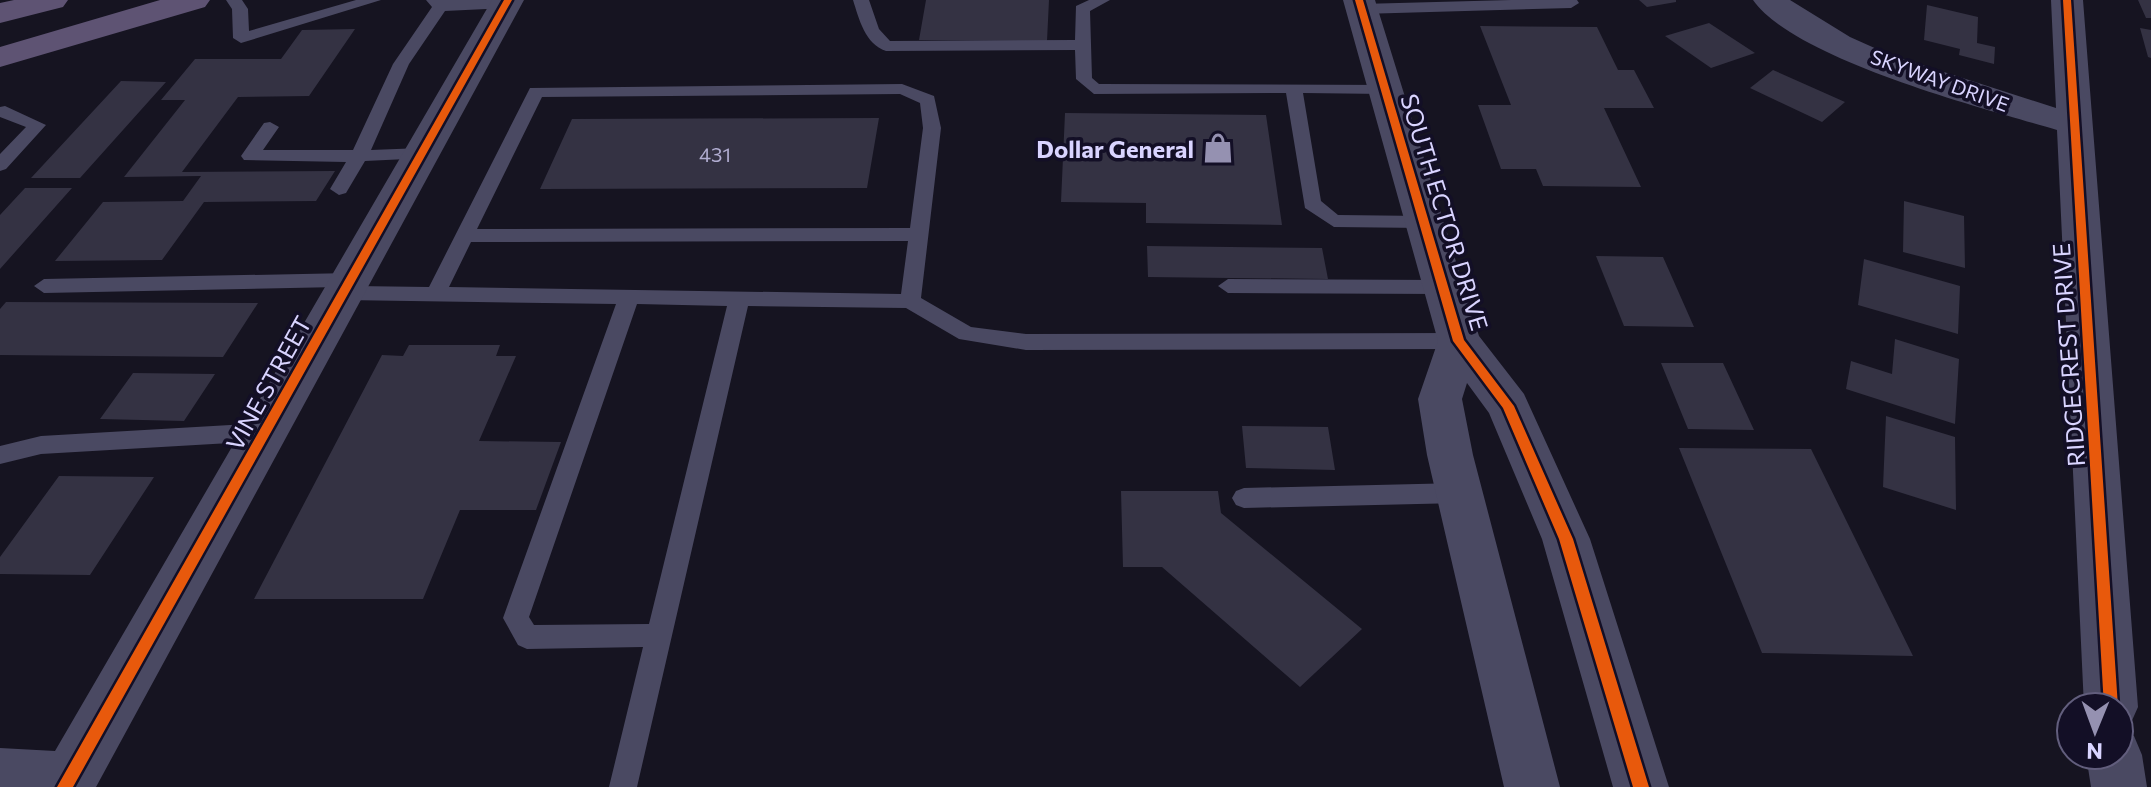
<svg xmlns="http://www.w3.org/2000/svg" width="2151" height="787" viewBox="0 0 2151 787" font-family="Commissioner,sans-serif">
<rect width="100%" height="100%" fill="#161421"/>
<!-- building -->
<path fill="#343243" d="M926 0H1049L1047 41 919 40Z
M1639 0H1676V2L1647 7Z
M2138 0H2151V18H2146Z
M1927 5 1978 17 1977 43 1995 47 1994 64 1959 55 1960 49 1924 40Z
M1709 23 1755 53 1711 68 1665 36Z
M1480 26 1597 27 1618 70H1634L1654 108H1604L1641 187 1543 186 1536 169H1501L1478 105H1511Z
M2140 28 2151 30V58L2148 57Z
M355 29 309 96 238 97 182 172 335 171 316 201 204 202 162 260 55 261 103 202 183 201 201 176 124 177 185 100H161L195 59H281L302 30Z
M1773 70 1845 102 1822 122 1750 88Z
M121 81 166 82 80 178H31Z
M1065 113 1266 115 1282 225 1146 223V203L1061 202Z
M879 118 867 188 540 189 572 119Z
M25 188H72L0 269V215Z
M1904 201 1964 216 1965 268 1903 252Z
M1147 246 1322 248 1328 279 1148 277Z
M1596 256 1663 257 1694 327 1624 326Z
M1864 259 1960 286 1958 334 1858 305Z
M6 302 258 303 223 357 0 355V309Z
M1895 339 1959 359 1955 424 1846 389 1851 361 1892 374Z
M409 345H500L496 356H516L479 441 561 442 536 510H460L423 599H254L382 355 403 356Z
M1661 363H1723L1754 430 1688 429Z
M133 373 215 374 184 421 100 419Z
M1886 416 1955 437 1956 510 1883 487Z
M1242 426 1328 427 1335 470 1246 468Z
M1679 448 1811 449 1913 656 1762 653Z
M59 476 154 477 90 575 0 574V557Z
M1121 491H1218L1221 513 1362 629 1300 687 1162 567H1123Z"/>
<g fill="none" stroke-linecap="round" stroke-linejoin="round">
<!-- service -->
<path fill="#4a4962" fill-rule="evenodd" d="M226 0H242L248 9 249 31 356 0H381L241 43 233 38 232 9Z
M426 0H513L515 3 507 8 445 11 409 64 371 150 422 148 431 154 428 158 365 161 346 193 339 195 330 189 346 162 244 160 241 156 264 123 270 122 279 127 263 150H353L393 64 432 7Z
M853 0H869L879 29 890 41 1075 40 1076 6 1089 0H1110L1090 11 1092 78 1099 84 1391 85V93L1385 94 1303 93 1321 201 1338 215 1424 216 1434 222 1424 228 1334 227 1305 208 1286 93 1094 94 1076 79 1075 50 886 51C865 44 859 19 853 0Z
M1511 0H1577L1579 3 1571 8 1361 14 1353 9 1361 4Z
M902 84 934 96 941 128 921 298 971 327 1026 334 1459 333 1470 341 1459 349 1026 350 959 339 906 308 748 306 637 787H609L643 647 527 649 518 645 503 618 616 304 344 300 334 293 339 287 44 293 34 286 44 279 351 273 361 280 354 286 429 287 530 88ZM900 94 920 103 923 128 910 228 477 229 542 97ZM908 241 901 294 449 287 471 242ZM637 304 727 306 649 624 534 625 529 617Z
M5 106 46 125 6 169 0 171V154L26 127 0 117V107Z
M1228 279 1443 280 1453 287 1443 294 1228 293 1218 286Z
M265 423 273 426 276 432 273 438 265 441 41 454 0 464V446L41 436Z
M1460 483 1468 486 1472 493 1468 500 1460 503 1244 508 1236 505 1232 498 1236 491 1244 488Z"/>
<!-- minor -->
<path fill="#4a4962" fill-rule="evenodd" d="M492 0H524L96 787H0V748L55 751Z
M1753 0H1790L1850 37 1888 54 2056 108 2051 0H2083L2138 707 2130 725 2119 729V707H2084L2057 130C1986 109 1795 60 1753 0Z
M2119 730 2134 736 2142 755 2147 787H2091L2086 755H2119Z"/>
<!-- tertiary -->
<path fill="#4a4962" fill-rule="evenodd" d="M1343 0H1375L1479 336 1524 394 1590 539 1669 787H1613L1542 539 1489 413 1467 383 1462 399 1473 455 1560 787H1504L1427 455 1418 399 1438 341Z"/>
<!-- primary -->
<path fill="#5e5373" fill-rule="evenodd" d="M14 0H68L63 7 0 23V3Z
M160 0H210L205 7 0 67V47Z"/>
<!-- cycleway casing -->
<g stroke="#130f26" stroke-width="5">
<path id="cycleway" d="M504 0H512L73 787H57Z
M1355 0H1363L1464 340 1514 406 1573 539 1649 787H1633L1559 539 1503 408 1453 341Z
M2063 0H2071L2118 707H2104Z"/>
</g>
<!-- cycleway -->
<use href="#cycleway" fill="#e8590c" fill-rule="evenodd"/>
</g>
<!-- icons -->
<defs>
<g id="shop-bare" transform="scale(2.4)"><path d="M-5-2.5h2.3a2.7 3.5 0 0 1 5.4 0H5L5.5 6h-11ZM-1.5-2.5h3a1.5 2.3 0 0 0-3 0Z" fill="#9591b1" stroke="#130f26" stroke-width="2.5" paint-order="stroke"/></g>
</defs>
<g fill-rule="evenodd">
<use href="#shop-bare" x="1218" y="148"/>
</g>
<g text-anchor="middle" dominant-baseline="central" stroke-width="7" stroke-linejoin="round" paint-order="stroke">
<!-- far-street labels -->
<g font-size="20" fill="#d9d4ff" stroke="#130f26">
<text transform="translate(1940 80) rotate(20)">SKYWAY DRIVE</text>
</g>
<!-- number labels -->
<g font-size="20" fill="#b0acd0">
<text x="715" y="154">431</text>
</g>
<!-- poi labels -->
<g font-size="24" font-weight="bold" fill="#d9d4ff" stroke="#130f26" text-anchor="end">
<text x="1194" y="148">Dollar General</text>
</g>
<!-- street labels -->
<g font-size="24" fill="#d9d4ff" stroke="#130f26">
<text transform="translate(1445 212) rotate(73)">SOUTH ECTOR DRIVE</text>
<text transform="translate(2068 355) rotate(-94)">RIDGECREST DRIVE</text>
<text transform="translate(268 383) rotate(-61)">VINE STREET</text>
</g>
</g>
<!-- north arrow -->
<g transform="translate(2095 731) rotate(181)"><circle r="38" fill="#130f26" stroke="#625e7d" stroke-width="2"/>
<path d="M0-6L14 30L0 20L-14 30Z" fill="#9591b1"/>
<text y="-12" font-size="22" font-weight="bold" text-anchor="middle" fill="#d9d4ff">N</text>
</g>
</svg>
